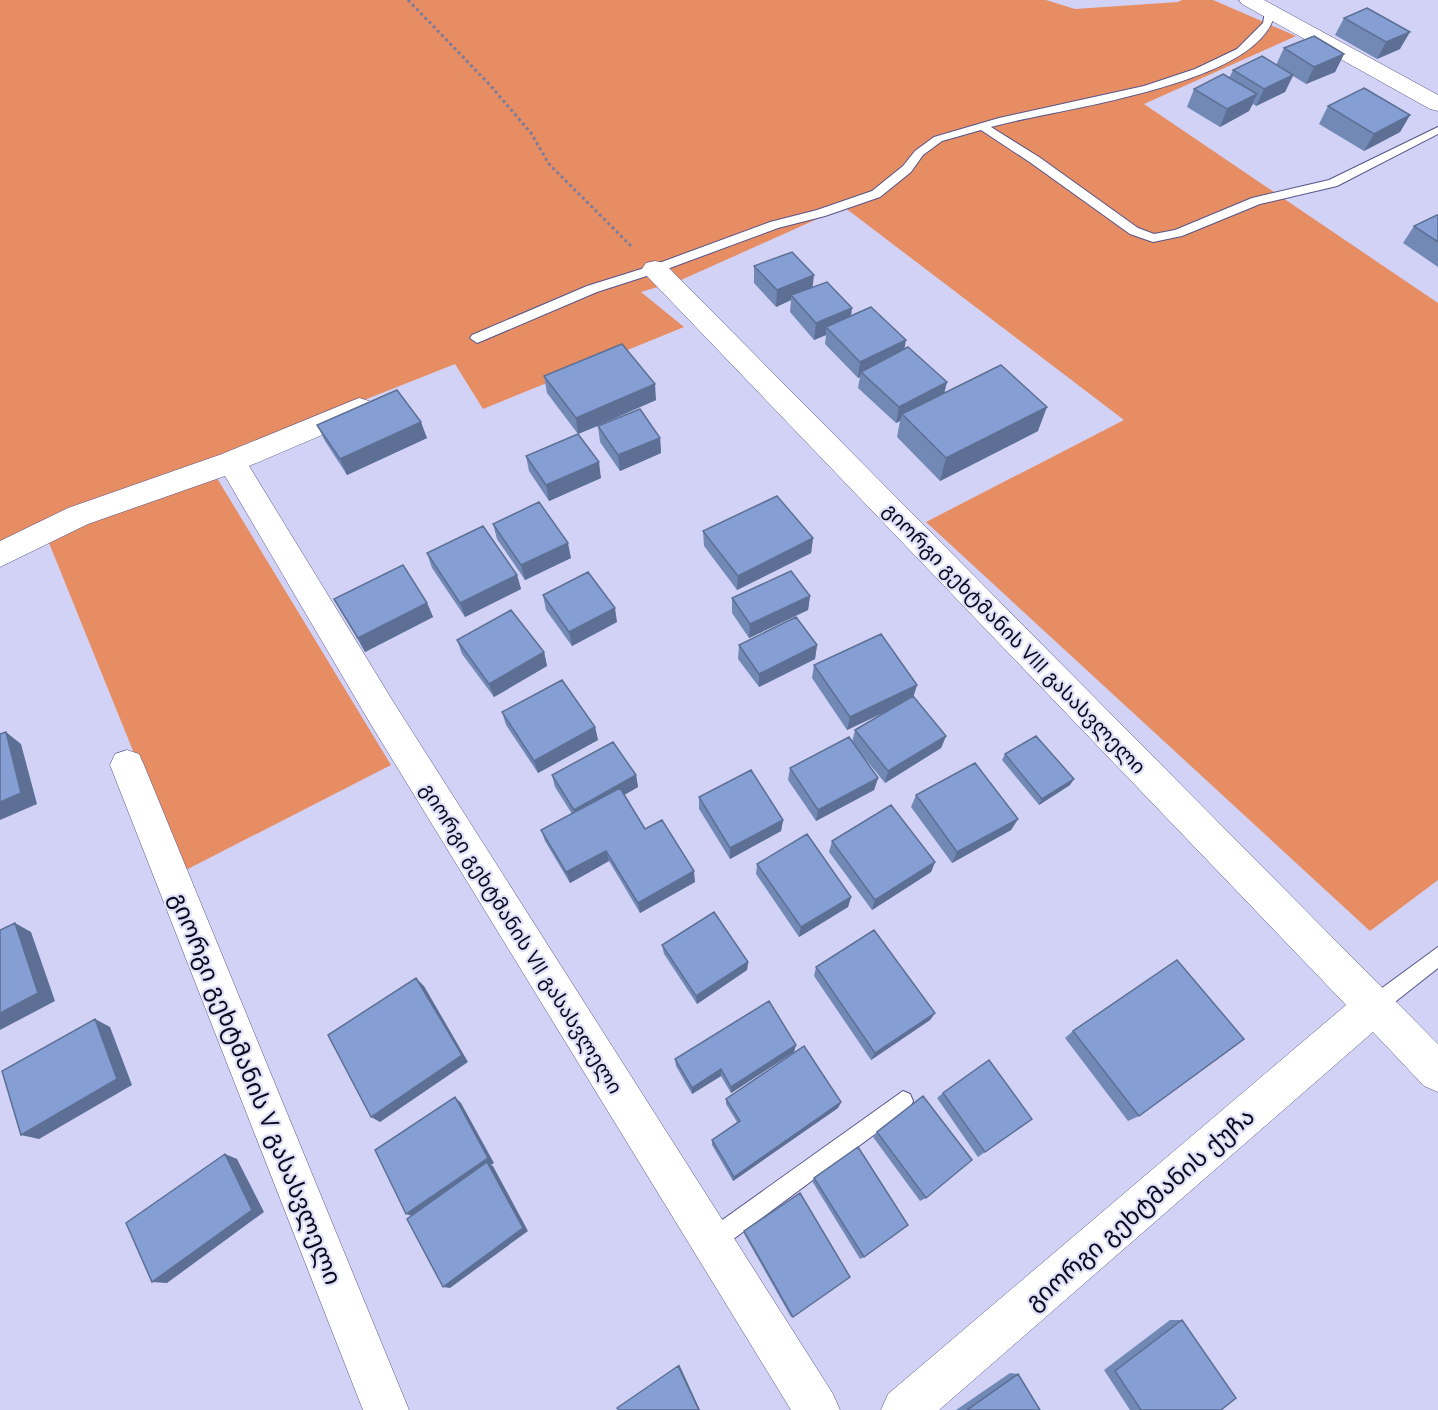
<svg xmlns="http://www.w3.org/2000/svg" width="1438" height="1410" viewBox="0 0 1438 1410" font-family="'Open Sans','Noto Sans Georgian',sans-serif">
<rect width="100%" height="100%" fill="#d2d2f7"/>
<!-- green -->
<path fill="#e68d64" d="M0 0H1046L1075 9 1178 2 1182 0H1213L1296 36 1144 104 1438 303V880L1370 931 926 522 1124 420 844 207 681 280 641 292 684 327 483 409 455 364 241 449 209 465 391 765 182 872 45 533 0 547Z"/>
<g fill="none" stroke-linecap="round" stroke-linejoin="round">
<!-- service casing -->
<g stroke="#565388" stroke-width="2">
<path id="service" d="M1270 9 1275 12C1263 86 1052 109 991 127L1039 157 1138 228 1154 234 1175 230 1252 198 1329 180 1438 127V134L1337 186 1260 204 1182 236 1153 242 1130 234 1031 163 981 130 942 141 923 155 911 172 880 197 825 216 778 228 659 272 597 292 482 341 477 343 470 338 472 335 587 286 651 266 770 222 817 210 872 191 903 166 915 151 934 137 999 118 1144 86 1195 69 1237 49 1263 23 1265 12Z
M1438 947V968L1381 1013 1374 1016 1367 1013 1364 1006 1367 999Z
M903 1091 910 1094 913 1101 910 1108 720 1249 712 1252 704 1249 701 1241 704 1233Z"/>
</g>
<!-- minor casing -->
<g stroke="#565388" stroke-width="1">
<path id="minor" d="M1239 0H1264L1438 95V111L1430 109 1242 4Z
M655 261 664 263 1438 1044V1092L1424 1086 1373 1032 939 1410H881L888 1394 1346 1005 646 275 642 269 646 263Z
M359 398 369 401 373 408 369 415 249 466 394 703 833 1394 840 1410H791L370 723 225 476 88 524 0 567V541L68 508 222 454Z
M127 750 139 754 144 765 409 1410H363L110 765 115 754Z"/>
</g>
<!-- path -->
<path stroke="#7d7c9a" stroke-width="3" stroke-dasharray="3 3" stroke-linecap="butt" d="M408 0 489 84 531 133 549 164 633 248"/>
<!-- service -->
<use href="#service" fill="#fff" fill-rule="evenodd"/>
<!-- minor -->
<use href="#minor" fill="#fff" fill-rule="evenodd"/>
</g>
<!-- wall -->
<path fill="#7289b6" d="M1344 18 1400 49 1377 59 1335 35Z
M1284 48 1344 54 1335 72 1306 84 1293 76 1285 92 1256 106 1253 104 1249 111 1220 127 1187 107 1194 89 1229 78 1233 70 1276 65Z
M1328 106 1410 115 1400 132 1364 151 1319 124Z
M1438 215V267L1403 243 1414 226Z
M754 266 813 287 851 316 905 349 947 382 944 393 1038 431 940 481 897 437 900 421 896 423 858 388 860 377 858 378 825 344 826 335 814 340 790 312 791 300 776 307 754 283Z
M544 376 656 400 600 425 660 438 661 453 620 471 600 442 598 426 578 434 601 478 549 501 529 471 526 456 578 434 547 393Z
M317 425 427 438 347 475 325 441Z
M493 524 571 558 525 580 497 539Z
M703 531 813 538 811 553 737 590 704 546Z
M427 553 517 575 521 589 465 617 432 568Z
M543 595 617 622 572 646 546 610Z
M810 596 808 610 749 638 732 613V598Z
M334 599 427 603 433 617 365 652Z
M457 640 544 652 547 666 494 697 462 654Z
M739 645H817L815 659 759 687 738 659Z
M814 665 917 685 913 697 946 736 941 748 885 783 854 745 878 778 874 790 816 821 788 780 790 768 852 742 855 730 892 709 847 730 812 678Z
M502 712 595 727 598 740 538 773 506 725Z
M1005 754 1070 785 1039 805 1002 760Z
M552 775H636L638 787 624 795 645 829 695 882 640 913 609 861 570 883 545 841 541 830 572 814 555 787Z
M916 795 1018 819 1011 830 952 863 911 807Z
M699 797 783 820 781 831 730 859 699 809Z
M832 841 935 862 931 872 872 910 829 852Z
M757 864 851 897 848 907 799 937 756 874Z
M662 945 748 962 747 970 697 1004 664 954Z
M816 967 935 1013 930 1020 871 1060 814 976Z
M1073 1031 1139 1116 1128 1121 1065 1038Z
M796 1045 794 1052 731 1093 721 1076 692 1094 676 1066 675 1059Z
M943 1093 985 1152 978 1157 937 1098Z
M726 1099 841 1102 838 1108 733 1181 712 1145V1140L737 1122 726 1104Z
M877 1132 926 1198 920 1201 873 1137Z
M814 1178 864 1257 860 1259 812 1181Z
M744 1231 793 1317H791L744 1234Z
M1170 1320H1182L1221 1410H1130L1104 1370Z
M1010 1373 1018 1374 1040 1410H956Z"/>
<!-- shaded-wall -->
<path fill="#5d6f94" d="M1410 32 1400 49 1377 59 1386 42Z
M1344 54 1335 72 1306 84 1314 67Z
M1293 75 1285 92 1256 106 1264 89Z
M1257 94 1249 111 1220 127 1227 109Z
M1410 115 1400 132 1364 151 1374 134Z
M814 275 812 292 791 295V300L776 307 777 290Z
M852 308 850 325 826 327V335L814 340 816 323Z
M906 340 903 357 861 372 860 377 858 378 860 362Z
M947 382 943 398 902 414 900 421 896 423 899 407Z
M655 384 656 400 578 434 576 418Z
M1047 407 1038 431 940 481 946 458Z
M421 422 427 438 347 475 340 459Z
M660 438 661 453 620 471 618 455Z
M599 462 601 478 549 501 546 485Z
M813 538 811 553 737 590 738 576Z
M568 543 571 558 525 580 521 565Z
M517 575 521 589 465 617 460 603Z
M810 596 808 610 749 638 750 624Z
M427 603 433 617 365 652 358 638Z
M615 608 617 622 572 646 569 632Z
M817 645 815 659 759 687V674Z
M544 652 547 666 494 697 489 684Z
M917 685 913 698 847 730 850 717Z
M595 727 598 740 538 773 534 761Z
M6 732 21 744 37 804 0 820V802Z
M946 736 941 748 885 783 888 771Z
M636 775 638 787 577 822 574 810Z
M878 778 874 790 816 821 818 810Z
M1074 779 1070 785 1039 805 1042 799Z
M1018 819 1011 830 952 863 957 852Z
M783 820 781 831 730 859V848Z
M606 851 609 861 570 883 566 872Z
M935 862 931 872 872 910 875 900Z
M694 871 695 882 640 913 638 903Z
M851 897 848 907 799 937 801 927Z
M15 923 31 932 55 1001 0 1030V1013Z
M748 962 747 970 697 1004 696 996Z
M416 978 424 986 468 1062 380 1122 371 1117Z
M935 1013 930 1020 871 1060 875 1053Z
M95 1019 110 1027 132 1085 39 1139 21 1135Z
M796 1045 794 1052 731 1093V1087Z
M721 1069V1076L692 1094V1088Z
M455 1097 461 1103 494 1163 491 1165 493 1166 528 1231 450 1288 443 1287 415 1217 406 1214Z
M841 1102 838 1108 733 1181 734 1177Z
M225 1154 237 1159 264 1212 167 1283 152 1282Z
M679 1364 700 1410H699L678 1366Z"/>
<!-- building -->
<path fill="#859fd4" stroke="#5d6f94" stroke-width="1.5" d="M1367 8 1410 32 1386 42 1344 18Z
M1314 36 1344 54 1314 67 1284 48Z
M1262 56 1293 75 1264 89 1233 70Z
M1223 74 1257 94 1227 109 1194 89Z
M1364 88 1410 115 1374 134 1328 106Z
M1437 215H1438V242L1414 226Z
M792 252 814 275 777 290 754 266Z
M827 282 852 308 816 323 791 295Z
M871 307 906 340 860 362 826 327Z
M622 344 655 384 576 418 544 376Z
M908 347 947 382 899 407 861 372Z
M1001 365 1047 407 946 458 902 414Z
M397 390 421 422 340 459 317 425Z
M640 409 660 438 618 455 598 426Z
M578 434 599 462 546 485 526 456Z
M777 496 813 538 738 576 703 531Z
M539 502 568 543 521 565 493 524Z
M483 526 517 575 460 603 427 553Z
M403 565 427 603 358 638 334 599Z
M791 571 810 596 750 624 732 598Z
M588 572 615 608 569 632 543 595Z
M511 610 544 652 489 684 457 640Z
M796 617 817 645 759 674 739 645Z
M881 634 917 685 850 717 814 665Z
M562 680 595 727 534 761 502 712Z
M913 696 946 736 888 771 855 730Z
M6 732 21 793 0 802V734Z
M1036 736 1074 779 1042 799 1005 754Z
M849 737 878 778 818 810 790 768Z
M613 742 636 775 574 810 552 775Z
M975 763 1018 819 957 852 916 795Z
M751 770 783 820 730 848 699 797Z
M620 788 645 829 662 820 694 871 638 903 606 851 566 872 541 830Z
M891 805 935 862 875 900 832 841Z
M807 834 851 897 801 927 757 864Z
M714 912 748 962 696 996 662 945Z
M15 923 38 993 0 1013V930Z
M874 930 935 1013 875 1053 816 967Z
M1177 960 1244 1039 1139 1116 1073 1031Z
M416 978 462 1055 371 1117 328 1035Z
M769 1001 796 1045 731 1087 721 1069 692 1088 675 1059Z
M95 1019 117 1079 21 1135 2 1071Z
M804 1046 841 1102 734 1177 712 1140 740 1121 726 1099Z
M989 1060 1032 1119 985 1152 943 1093Z
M923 1096 972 1160 926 1198 877 1132Z
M455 1097 488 1158 406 1214 375 1150Z
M858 1147 908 1225 864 1257 814 1178Z
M225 1154 252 1210 152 1282 126 1223Z
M487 1162 523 1228 443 1287 407 1219Z
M800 1193 850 1277 793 1317 744 1231Z
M1182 1320 1236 1398 1221 1410H1141L1115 1371Z
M678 1366 699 1410H619L617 1408Z
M1018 1374 1040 1410H967Z"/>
<g text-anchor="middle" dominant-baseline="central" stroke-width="4.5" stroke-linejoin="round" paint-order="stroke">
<!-- street labels -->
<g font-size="20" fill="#0b091d" stroke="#e0e0f9">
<text transform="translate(1015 638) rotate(46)">გიორგი გეხტმანის VIII გასასვლელი</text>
<text transform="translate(522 938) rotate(58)">გიორგი გეხტმანის VII გასასვლელი</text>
</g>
<!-- near-street labels -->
<g font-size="24" fill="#0b091d" stroke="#e0e0f9">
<text transform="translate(257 1088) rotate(68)">გიორგი გეხტმანის V გასასვლელი</text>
<text transform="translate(1139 1208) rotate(-41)">გიორგი გეხტმანის ქუჩა</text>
</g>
</g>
</svg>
